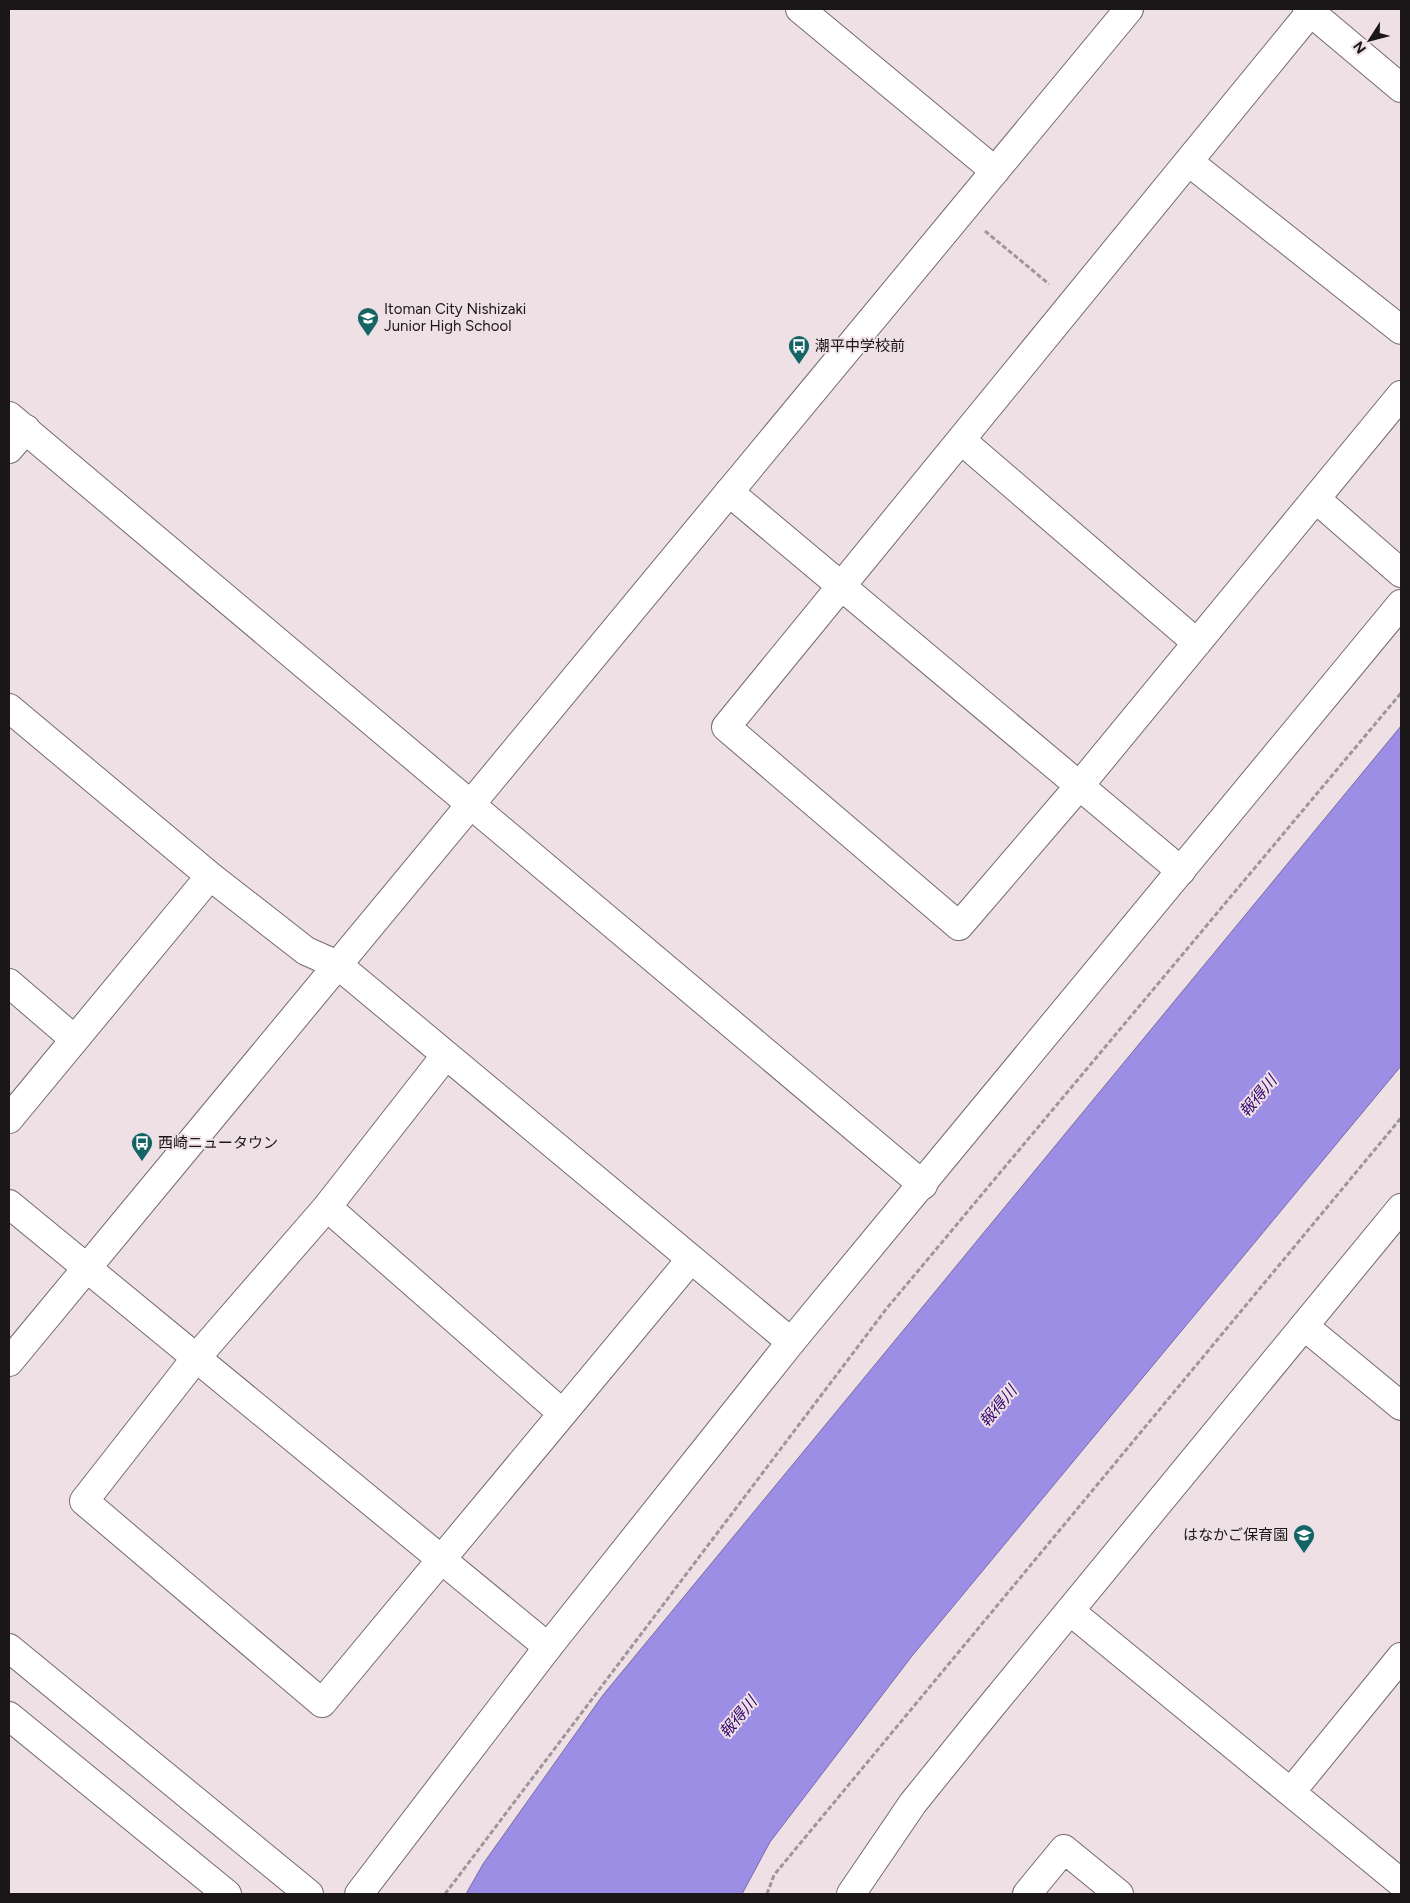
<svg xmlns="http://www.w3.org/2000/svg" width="1410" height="1903" viewBox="0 0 1410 1903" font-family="Figtree,'Noto Sans JP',sans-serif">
<rect width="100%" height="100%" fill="#eee0e5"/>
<!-- water -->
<path fill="#9d8ee5" stroke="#766aa8" d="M1401 726V1066L912 1656 770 1842 742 1894H466L483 1864 603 1695Z"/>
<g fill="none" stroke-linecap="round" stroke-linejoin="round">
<!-- minor casing -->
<g stroke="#766a6e" stroke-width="30">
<path id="minor" d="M800 9 995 171
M1307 9 1401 88
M1313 9 726 727 959 926 1080 785 1401 395
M1189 162 1401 330
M9 416 923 1185
M961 440 1197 643
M9 449 26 429
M729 492 1181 871
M1316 499 1401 573
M9 708 210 876 306 951 338 965 791 1342
M9 983 74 1039
M446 1055 327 1207 196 1358 84 1501 322 1703 691 1259
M9 1119 210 876
M9 1204 548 1647
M327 1207 562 1413
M1304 1326 1401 1406
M1070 1611 1401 1883
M1291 1792 1401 1657
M1027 1894 1064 1849 1119 1894"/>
</g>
<!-- tertiary casing -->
<g stroke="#766a6e" stroke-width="30">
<path id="tertiary" d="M9 1362 1129 9
M9 1648 309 1894
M9 1716 227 1894
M359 1894 548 1647 791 1342 1401 604
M851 1894 913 1803 984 1715 1401 1208"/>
</g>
<!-- path -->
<path stroke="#a09599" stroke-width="3" stroke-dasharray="5 2.5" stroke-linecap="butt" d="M985 231 1049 284
M445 1894 887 1308 1401 693
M767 1894 774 1875 1401 1118"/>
<!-- minor -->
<use href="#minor" stroke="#fff" stroke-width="28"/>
<!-- tertiary -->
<use href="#tertiary" stroke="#fff" stroke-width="28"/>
</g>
<!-- icons -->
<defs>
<g id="school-pin" transform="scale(1.125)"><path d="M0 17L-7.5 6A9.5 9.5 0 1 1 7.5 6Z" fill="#156465" stroke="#eee0e5"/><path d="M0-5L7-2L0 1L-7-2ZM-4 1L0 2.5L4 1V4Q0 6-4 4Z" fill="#fff"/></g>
<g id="bus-pin" transform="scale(1.125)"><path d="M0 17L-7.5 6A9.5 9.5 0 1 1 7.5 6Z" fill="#156465" stroke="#eee0e5"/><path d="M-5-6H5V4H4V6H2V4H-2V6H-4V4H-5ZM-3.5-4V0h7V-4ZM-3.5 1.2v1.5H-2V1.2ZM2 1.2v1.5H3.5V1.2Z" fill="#fff"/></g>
</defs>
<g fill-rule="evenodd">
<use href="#school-pin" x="368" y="318"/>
<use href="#bus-pin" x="799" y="346"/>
<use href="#bus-pin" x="142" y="1143"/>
<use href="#school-pin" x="1304" y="1535"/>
</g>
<g text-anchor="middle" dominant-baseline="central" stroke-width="4" stroke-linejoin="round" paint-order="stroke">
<!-- poi labels -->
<g font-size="15" fill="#1b1718" stroke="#eee0e5" text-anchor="start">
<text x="384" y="309">Itoman City Nishizaki<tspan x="384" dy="17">Junior High School</tspan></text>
<text x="815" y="346">潮平中学校前</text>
<text x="158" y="1143">西崎ニュータウン</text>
<text x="1288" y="1535" text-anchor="end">はなかご保育園</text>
</g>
<!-- water labels -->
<g font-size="16" font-style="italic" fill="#310570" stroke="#eee0e5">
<text transform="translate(1258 1096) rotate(-50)">報得川</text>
<text transform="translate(998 1406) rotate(-50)">報得川</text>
<text transform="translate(738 1717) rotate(-50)">報得川</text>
</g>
</g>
<!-- border -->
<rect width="1410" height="1903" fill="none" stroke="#1b1718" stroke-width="20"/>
<!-- north arrow -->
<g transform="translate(1370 40) rotate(234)" stroke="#eee0e5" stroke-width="4" paint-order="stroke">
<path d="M0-4L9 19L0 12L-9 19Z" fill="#1b1718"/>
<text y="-8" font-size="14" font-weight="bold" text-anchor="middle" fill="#1b1718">N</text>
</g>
</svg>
